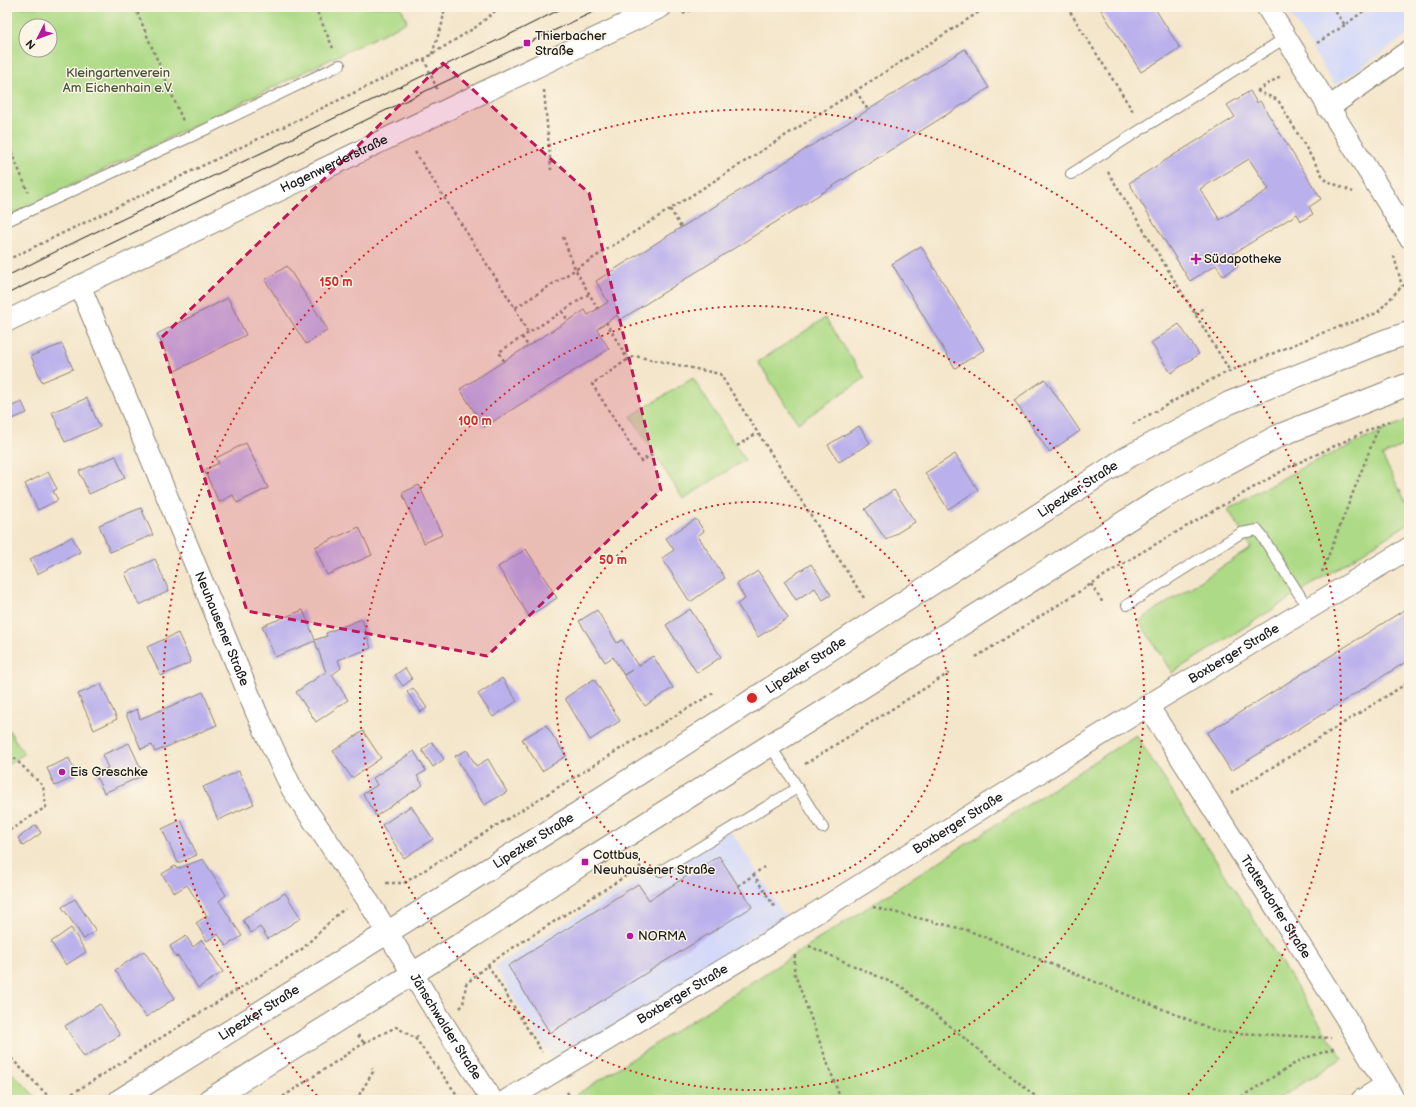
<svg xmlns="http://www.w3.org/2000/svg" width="1416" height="1107" viewBox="0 0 1416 1107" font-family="'Balsamiq Sans',sans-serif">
<rect width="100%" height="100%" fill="#fcf5e5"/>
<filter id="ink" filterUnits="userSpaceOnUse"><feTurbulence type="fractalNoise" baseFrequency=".025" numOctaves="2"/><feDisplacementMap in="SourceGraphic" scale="8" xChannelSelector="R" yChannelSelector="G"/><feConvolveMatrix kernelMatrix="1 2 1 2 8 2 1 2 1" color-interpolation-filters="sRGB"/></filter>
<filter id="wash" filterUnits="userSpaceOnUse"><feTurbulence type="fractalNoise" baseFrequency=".012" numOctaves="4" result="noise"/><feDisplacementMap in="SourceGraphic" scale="16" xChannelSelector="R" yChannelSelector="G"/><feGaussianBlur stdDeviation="0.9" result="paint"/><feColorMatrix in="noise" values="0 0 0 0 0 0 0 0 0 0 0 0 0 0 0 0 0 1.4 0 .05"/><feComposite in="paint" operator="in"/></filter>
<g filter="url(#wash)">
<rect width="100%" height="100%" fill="#f4e6cb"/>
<!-- built -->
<path fill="#d3d9f9" d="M1286 7H1409V34L1335 85Z
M727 825 785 916 556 1064 494 966Z"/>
<!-- green -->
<path fill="#adda86" stroke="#647b51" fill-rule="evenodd" d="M7 7H401L407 22 7 217ZM26 26H50V50H26Z
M825 318 865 378 798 423 758 362Z
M693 378 745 460 683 499 631 416Z
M1409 419V442L1382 456 1406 502 1409 500V523L1172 673 1139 621 1251 548 1228 509 1303 467Z
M7 727 24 754 7 765Z
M1136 735 1342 1058 1277 1100H579L576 1095Z
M7 1068 39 1100H7Z"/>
<g id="blocks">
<!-- building -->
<path fill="#bab0ec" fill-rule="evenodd" d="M1099 7H1154L1180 48 1141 72Z
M965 49 989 88 620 320 617 315 597 329 609 349 484 427 460 389 585 310 588 315 608 302 596 281Z
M1250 91 1257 103 1260 101 1321 199 1309 207 1313 214 1301 221 1297 214 1231 255 1238 266 1223 276 1216 265 1190 281 1129 183 1235 117 1227 105ZM1249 159 1269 189 1220 220 1200 189Z
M921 246 984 350 955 368 892 264Z
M287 266 328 330 306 344 265 280Z
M228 298 246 335 175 371 157 334Z
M1179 324 1199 354 1171 373 1151 343Z
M62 344 73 369 42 382 31 356Z
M1045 379 1080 431 1049 452 1014 400Z
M87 398 100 427 65 442 52 412Z
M22 402 27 413 7 421V408Z
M859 426 870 443 839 462 828 445Z
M246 443 268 488 237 503 233 495 219 502 204 470 219 463 216 458Z
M955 454 978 490 948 509 925 473Z
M116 456 125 478 89 494 79 471Z
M48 472 57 489 53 491 58 500 38 510 25 484Z
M419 485 442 535 424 543 402 493Z
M894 490 915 522 886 540 865 509Z
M141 508 153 535 110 552 99 525Z
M696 519 704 531 698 536 725 578 690 602 662 558 674 550 666 538Z
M359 527 372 555 327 575 315 547Z
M72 537 80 552 37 574 30 559Z
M526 549 557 598 529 616 498 567Z
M155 559 169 591 139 605 125 573Z
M811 564 831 595 823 600 815 588 796 600 784 581Z
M758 571 788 618 758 637 737 604 745 599 737 584Z
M1409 607V660L1231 771 1207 733Z
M690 609 721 657 697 673 666 625Z
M303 610 315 640 327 636 326 633 362 619 371 648 338 660 341 668 332 675 348 700 316 722 296 692 326 672 315 641 275 657 262 626Z
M597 610 617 643 622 640 638 666 653 656 673 688 645 706 624 675 632 670 624 675 613 657 605 662 579 621Z
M178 633 191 662 161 676 147 647Z
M405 668 412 679 403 686 395 675Z
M502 678 517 701 493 717 478 694Z
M594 679 620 721 590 740 565 698Z
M101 684 117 719 94 730 78 694Z
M413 688 427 708 421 712 407 692Z
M203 692 217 725 155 752 152 745 141 749 126 714 137 709 140 719Z
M546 725 566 756 542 771 522 739Z
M363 731 381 758 352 778 333 751Z
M432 742 444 759 433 767 422 750Z
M129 743 144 775 104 793 95 774 108 768 102 755Z
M467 750 476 766 488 759 507 792 484 805 455 756Z
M414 751 426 771 417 776 423 785 376 816 363 794 377 785 373 778Z
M69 758 77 776 55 786 47 768Z
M239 771 254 804 218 820 203 787Z
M411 806 433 839 404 858 382 825Z
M181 820 197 855 178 863 162 829Z
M36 825 41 833 23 846 18 838Z
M719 856 752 907 550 1033 508 966 638 884 649 900Z
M203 859 226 895 219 901 242 936 226 946 218 934 207 941 196 923 207 916 187 885 174 893 162 874 175 866 177 869Z
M285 893 301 918 268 939 260 927 251 933 243 920Z
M75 899 96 931 84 939 62 907Z
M71 928 86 952 66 965 51 942Z
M186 936 193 947 202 940 223 972 198 988 178 956 176 957 170 946Z
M144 951 175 998 146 1017 115 970Z
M100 1004 120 1035 84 1057 65 1026Z"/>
</g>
</g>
<g filter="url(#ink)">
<use href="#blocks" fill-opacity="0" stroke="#888174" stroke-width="1"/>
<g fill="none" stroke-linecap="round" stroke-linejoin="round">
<!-- service casing -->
<g stroke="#888174" stroke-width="12">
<path id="service" d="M1071 174 1285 38
M7 221 190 137 340 65
M1127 605 1241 533 1258 530 1308 608
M770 746 789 774 823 828
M661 871 797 788"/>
</g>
<!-- minor casing -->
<g stroke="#888174" stroke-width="23">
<g id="minor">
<path d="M1267 7 1409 237"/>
<path d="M1328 108 1409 51"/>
<path id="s1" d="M80 286 257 714 292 789 365 896 441 1020 492 1100"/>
<path id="s2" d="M7 321 661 7"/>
<path id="s3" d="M1148 706 1346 1018 1386 1085 1394 1100"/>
<path id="s4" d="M507 1100 789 930 990 803 1162 697 1409 548"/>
<path d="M1362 1100 1386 1085"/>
</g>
</g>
<!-- secondary casing -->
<g stroke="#888174" stroke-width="24">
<g id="secondary">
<path id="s5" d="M120 1100 578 813 1126 458 1229 403 1387 340 1409 333"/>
<path d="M209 1100 475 935 585 862 1159 500 1278 436 1409 384"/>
</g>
</g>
<!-- path -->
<path stroke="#888174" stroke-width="2.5" stroke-dasharray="3 3" stroke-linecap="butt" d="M135 7 183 121
M315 7 333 48
M1067 7 1134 113
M1332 7 1345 25 1369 7
M683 14 697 7
M1317 43 1345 25
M432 54 442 24 445 7
M424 59 437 89
M544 90 551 170
M856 91 868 110
M1257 91 1278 100 1325 180 1353 192
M1257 91 1282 75
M7 141 28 192
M415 152 515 308 987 7
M1108 172 1230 371
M670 209 681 227
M563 237 575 269 598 309
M1394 256 1402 286
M7 260 424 59 476 27 500 7
M515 308 528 333
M562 311 568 321
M1195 314 1205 307
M606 322 628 360 635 356 720 374 864 598
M522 337 528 346
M627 360 592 384 641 461 655 453
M504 361 499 352 589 294
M1133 424 1216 377 1317 335 1377 313 1402 286 1409 284
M737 446 757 433
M1322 572 1379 426
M1091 584 1103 603
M976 657 1137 555 1289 467 1391 420
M7 748 12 756 43 786 46 807 7 832
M805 764 949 673
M1231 793 1409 682
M753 874 776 909
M386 883H404L615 752 715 692
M738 886 764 867
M873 907 967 930 1219 1032 1331 1038
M809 946 902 987 1040 1100
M795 955 794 972 841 1100
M488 965 542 1052
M460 1008 463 1005 466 984 492 961 643 865
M358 1035 364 1043
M415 1038 461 1100
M7 1054 52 1100
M567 1092 572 1100
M62 1100 302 949 339 913 345 909
M278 1100 364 1043 396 1027 415 1038 421 1034
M356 1100 373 1072 372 1068
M1236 1100 1302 1059 1336 1048"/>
<!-- service -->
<use href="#service" stroke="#fff" stroke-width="10"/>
<!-- minor -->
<use href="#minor" stroke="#fff" stroke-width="21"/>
<!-- secondary -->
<use href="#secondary" stroke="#fff" stroke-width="22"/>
<!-- tram -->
<path stroke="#1c1c1c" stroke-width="1" d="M7 276 81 239 521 29 565 7
M7 294 436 86 604 7"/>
</g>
</g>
<!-- marked area -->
<path fill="#c2185b" fill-opacity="0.2" stroke="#c2185b" stroke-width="3" stroke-dasharray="8 5" stroke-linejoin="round" d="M443 63 589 193 661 490 487 656 247 611 160 339Z"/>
<!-- distance rings -->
<g fill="none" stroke="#d62828" stroke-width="2" stroke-dasharray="2 4">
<circle cx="752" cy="698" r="196"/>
<circle cx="752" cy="698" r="392"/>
<path d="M321 1100A589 589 0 1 1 1183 1100"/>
</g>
<!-- markers -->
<g fill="#b5179e" stroke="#fcf5e5" stroke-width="1.5">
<rect x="523" y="39" width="8" height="8" rx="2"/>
<path d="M1194 253h4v4h4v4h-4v4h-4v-4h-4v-4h4z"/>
<circle cx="62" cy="772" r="4"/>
<rect x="581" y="858" width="8" height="8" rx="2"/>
<circle cx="630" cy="936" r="4"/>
</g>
<g text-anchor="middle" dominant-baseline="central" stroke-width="3" stroke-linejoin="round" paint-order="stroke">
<!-- poi labels -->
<g font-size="13" fill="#1c1c1c" stroke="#fcf5e5" text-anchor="start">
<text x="535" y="36">Thierbacher<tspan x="535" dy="15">Straße</tspan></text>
<text x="1204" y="259">Südapotheke</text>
<text x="70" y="772">Eis Greschke</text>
<text x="593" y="855">Cottbus,<tspan x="593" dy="15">Neuhausener Straße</tspan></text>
<text x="638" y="936">NORMA</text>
</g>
<!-- park labels -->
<g font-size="13" fill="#48553c" stroke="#fcf5e5">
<text x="118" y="73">Kleingartenverein<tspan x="118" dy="15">Am Eichenhain e.V.</tspan></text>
</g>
<!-- street labels -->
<g font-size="13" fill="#1c1c1c" stroke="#fcf5e5">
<text stroke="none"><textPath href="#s2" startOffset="363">Hagenwerderstraße</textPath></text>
<text stroke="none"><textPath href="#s5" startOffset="1136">Lipezker Straße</textPath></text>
<text stroke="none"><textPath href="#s1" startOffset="371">Neuhausener Straße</textPath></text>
<text stroke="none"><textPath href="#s4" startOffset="853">Boxberger Straße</textPath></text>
<text stroke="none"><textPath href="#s5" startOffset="812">Lipezker Straße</textPath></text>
<text stroke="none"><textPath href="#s4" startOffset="529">Boxberger Straße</textPath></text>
<text stroke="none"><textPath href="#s5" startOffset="488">Lipezker Straße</textPath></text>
<text stroke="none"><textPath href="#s3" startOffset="238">Trattendorfer Straße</textPath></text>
<text stroke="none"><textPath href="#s4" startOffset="205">Boxberger Straße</textPath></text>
<text stroke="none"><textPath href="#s5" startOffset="164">Lipezker Straße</textPath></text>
<text stroke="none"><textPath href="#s1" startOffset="829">Jänschwalder Straße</textPath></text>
</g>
</g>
<circle cx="752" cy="698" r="6" fill="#d62828" stroke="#fcf5e5" stroke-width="2"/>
<g font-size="12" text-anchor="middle" font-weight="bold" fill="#d62828" stroke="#fcf5e5" stroke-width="3" stroke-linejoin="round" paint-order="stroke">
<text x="336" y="286">150 m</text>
<text x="475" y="425">100 m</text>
<text x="613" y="564">50 m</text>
</g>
<!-- margin -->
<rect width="1416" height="1107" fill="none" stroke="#fcf5e5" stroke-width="24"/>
<!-- north arrow -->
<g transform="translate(38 38) rotate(228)"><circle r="19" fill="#fcf5e5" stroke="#a29e95"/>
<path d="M0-3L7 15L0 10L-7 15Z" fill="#b5179e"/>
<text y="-6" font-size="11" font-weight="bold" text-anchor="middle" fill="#1c1c1c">N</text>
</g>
</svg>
